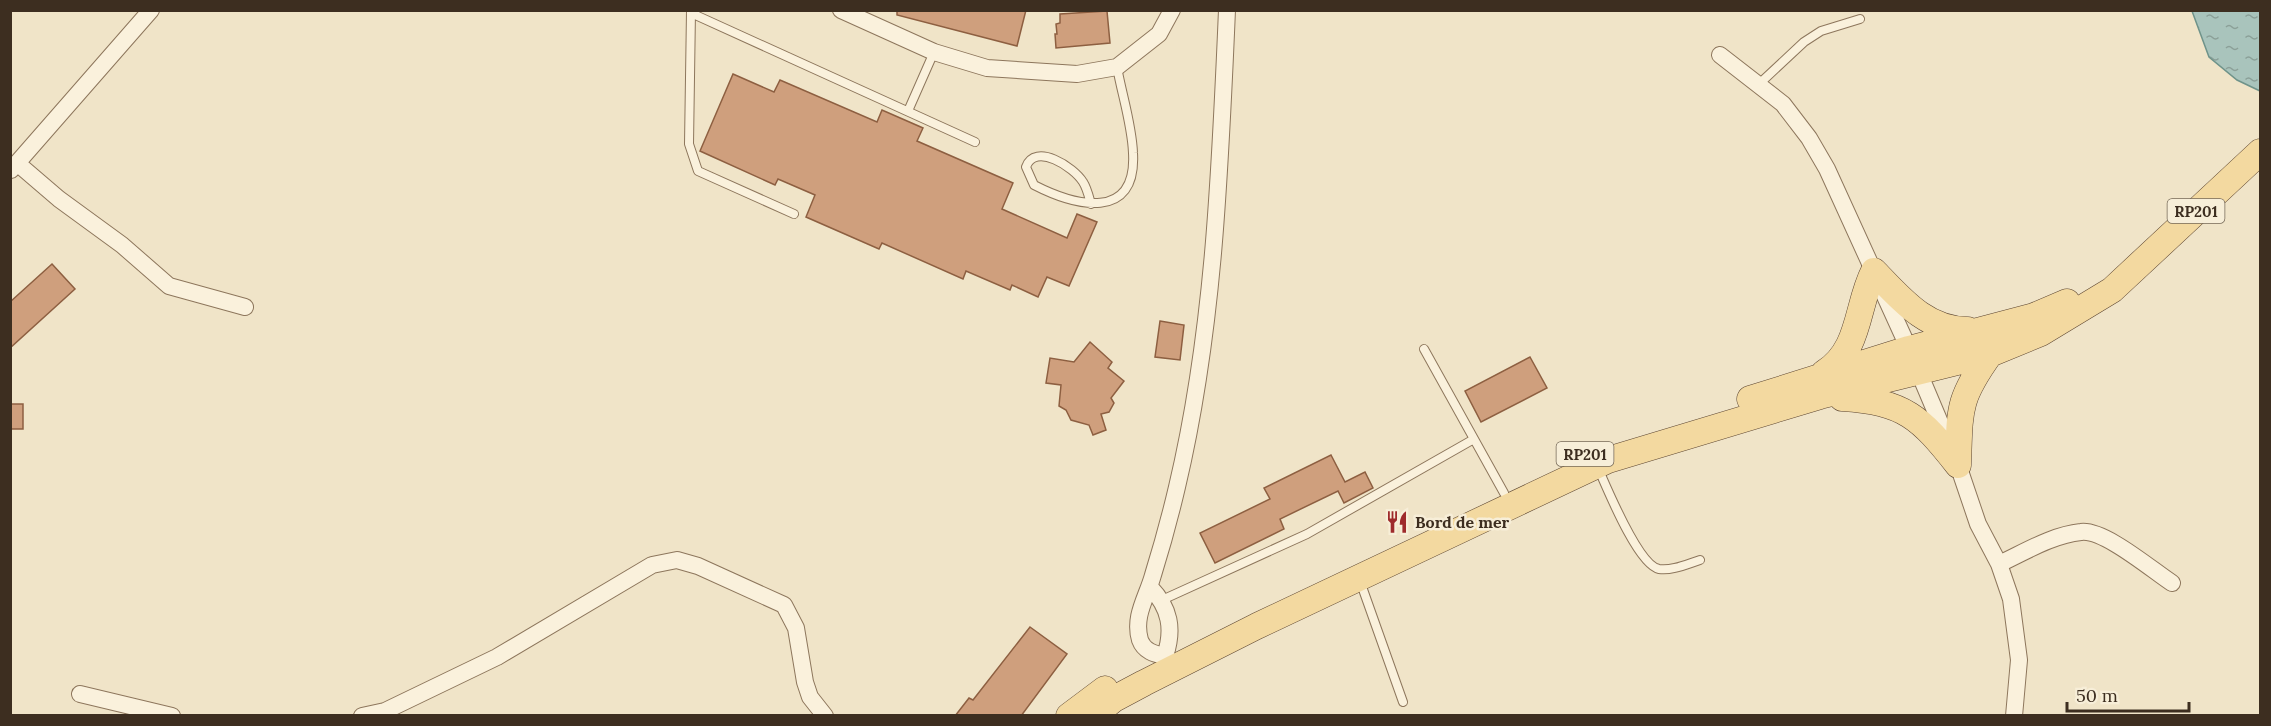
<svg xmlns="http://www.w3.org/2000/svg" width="2271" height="726" viewBox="0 0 2271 726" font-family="Lora,serif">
<defs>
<pattern id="water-ripples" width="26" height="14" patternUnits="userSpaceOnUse" patternTransform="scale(1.5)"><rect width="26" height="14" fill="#a9c4bc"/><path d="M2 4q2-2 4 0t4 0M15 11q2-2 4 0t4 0" fill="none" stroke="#8ba098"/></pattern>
</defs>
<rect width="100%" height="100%" fill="#f0e4c8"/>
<!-- water -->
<path fill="url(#water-ripples)" stroke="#6f938a" stroke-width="1.5" d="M2192 11H2260V91L2237 80 2209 57Z"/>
<!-- building -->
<path fill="#cf9f7d" stroke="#8d5f41" stroke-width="1.5" d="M897 10H1026L1017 46 897 15Z
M1107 11 1110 43 1056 48 1055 34H1057L1056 24 1060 23V14Z
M733 74 774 92 780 80 877 122 882 110 923 128 917 141 1013 183 1002 209 1067 238 1077 214 1097 222 1069 286 1047 277 1038 297 1012 285 1010 290 966 271 963 279 882 243 879 249 806 217 815 195 778 179 775 185 700 151Z
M52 264 75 289 10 348V302Z
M1160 321 1184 325 1180 360 1155 357Z
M1090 342 1112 362 1108 368 1124 381 1111 398 1114 403 1109 412 1101 414 1106 430 1093 435 1089 425 1071 420 1066 410 1059 406 1061 385 1046 383 1050 358 1074 362Z
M1530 357 1547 388 1481 422 1465 391Z
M10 404H23V429H10Z
M1331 455 1345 482 1365 472 1373 488 1344 503 1338 491 1280 519 1284 529 1215 563 1200 533 1270 499 1264 488Z
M1030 627 1067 654 1021 716H955L969 698 973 700Z"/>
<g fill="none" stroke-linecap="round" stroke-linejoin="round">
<!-- lane casing -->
<g stroke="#8d765c" stroke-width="10">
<path id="lane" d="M691 11 689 144 698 171 794 214
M691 13 975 142
M1758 85 1804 42 1821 31 1860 19
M908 111 934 52
M1091 204C1089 197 1087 188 1083 182 1074 167 1035 142 1026 167L1034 185C1075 206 1137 222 1133 153 1132 125 1122 95 1117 67
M1424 349 1504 493
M1598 468C1607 488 1638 565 1659 569 1672 571 1687 564 1700 560
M1360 581 1403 702
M1162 600 1307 534 1474 439"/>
</g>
<!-- street casing -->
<g stroke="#8d765c" stroke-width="18">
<path id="street" d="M841 10 934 52 987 68 1077 74 1117 67 1159 34 1172 10
M1720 55 1783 104 1809 138 1827 169 1909 349 1958 465 1978 524 1999 564 2011 599 2019 660 2014 716
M17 163 59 199 122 245 169 286 245 307
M11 170 151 10
M1999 564C2025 552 2052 535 2081 532 2104 529 2152 570 2172 583
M1150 587C1170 608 1174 629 1165 656 1154 654 1144 651 1140 640 1133 616 1147 597 1153 575 1162 546 1170 517 1177 487 1214 331 1220 171 1227 10
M80 694 172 716
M362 716 385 711 497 657 652 565 677 560 698 566 784 605 796 628 805 682 810 697 825 716"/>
</g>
<!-- primary casing -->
<g stroke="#5b4430" stroke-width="27">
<path id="primary" d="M1824 373C1861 350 1856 306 1874 271 1901 299 1926 330 1968 330
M1842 398C1905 402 1920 417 1958 465
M1750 399 1909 349 2034 316 2067 302
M1958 465C1960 410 1957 400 1990 354
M1069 716 1105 689
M1093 716 1114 699 1144 683 1257 626 1608 460 1820 396 1990 354 2041 333 2112 290 2260 152"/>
</g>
<!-- lane -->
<use href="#lane" stroke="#faf1dc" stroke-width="8"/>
<!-- street -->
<use href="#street" stroke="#faf1dc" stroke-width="16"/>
<!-- primary -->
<use href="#primary" stroke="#f3d9a0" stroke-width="26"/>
</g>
<!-- icons -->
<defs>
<g id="restaurant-bare" transform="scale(1.8)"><path d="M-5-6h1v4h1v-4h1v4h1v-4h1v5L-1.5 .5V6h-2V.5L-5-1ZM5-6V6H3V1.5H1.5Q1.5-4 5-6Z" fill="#9e2a2b" stroke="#f7eed8" stroke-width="2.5" paint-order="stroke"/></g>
</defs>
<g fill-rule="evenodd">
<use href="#restaurant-bare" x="1397" y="522"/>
</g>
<g text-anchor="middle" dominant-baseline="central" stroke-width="5" stroke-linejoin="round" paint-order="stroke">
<!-- shield labels -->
<g fill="#f7eed8" stroke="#756857" stroke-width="1.5">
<rect x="2167.5" y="199" width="57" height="24" rx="4.5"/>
<rect x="1556.5" y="442" width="57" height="24" rx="4.5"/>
</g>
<g font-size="15" font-weight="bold" fill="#3d2e20">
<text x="2196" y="211">RP201</text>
<text x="1585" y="454">RP201</text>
</g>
<!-- poi labels -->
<g font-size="16" font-weight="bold" fill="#3d2e20" stroke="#f7eed8" text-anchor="start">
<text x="1415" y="522">Bord de mer</text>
</g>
</g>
<!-- border -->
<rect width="2271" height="726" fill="none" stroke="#3d2e20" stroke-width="24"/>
<!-- scale -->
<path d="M2067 702v9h122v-9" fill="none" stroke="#3d2e20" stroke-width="3"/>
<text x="2076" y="702" font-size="18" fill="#3d2e20" stroke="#f7eed8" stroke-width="4.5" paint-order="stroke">50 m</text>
</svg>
